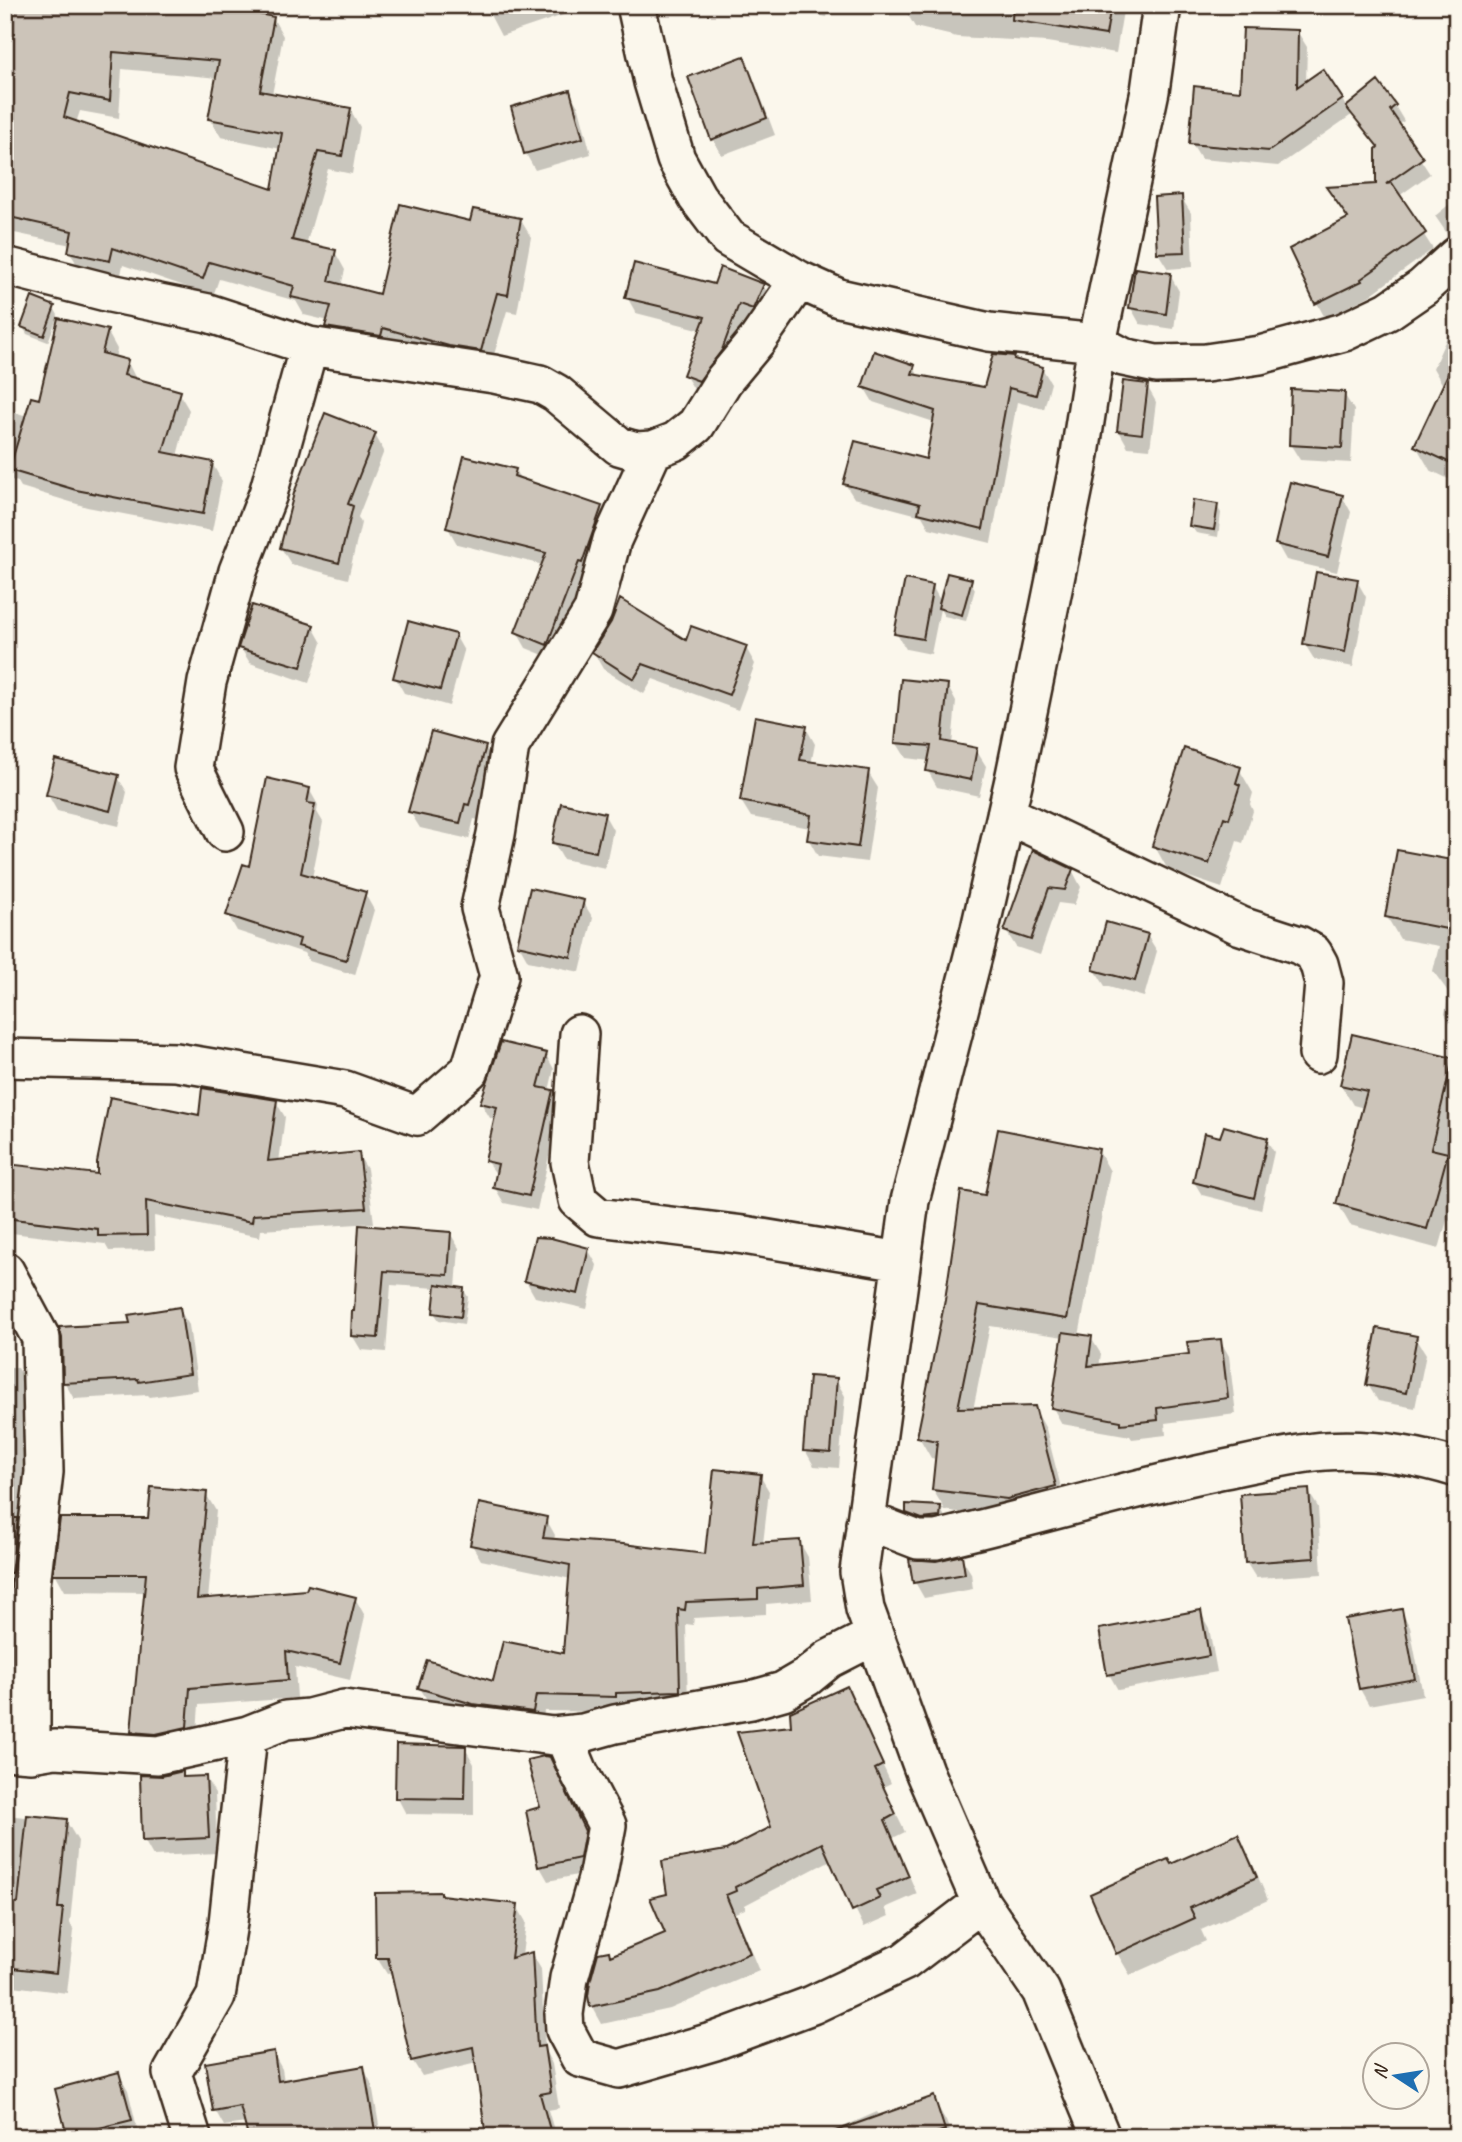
<svg xmlns="http://www.w3.org/2000/svg" width="1462" height="2142" viewBox="0 0 1462 2142" font-family="Caveat,sans-serif">
<rect width="100%" height="100%" fill="#fbf7ec"/>
<filter id="ink" filterUnits="userSpaceOnUse"><feTurbulence type="fractalNoise" baseFrequency=".0143" numOctaves="2"/><feDisplacementMap in="SourceGraphic" scale="14" xChannelSelector="R" yChannelSelector="G"/><feConvolveMatrix kernelMatrix="1 2 1 2 8 2 1 2 1" color-interpolation-filters="sRGB"/></filter>
<g filter="url(#ink)">
<!-- shadow -->
<path fill="#0003" fill-rule="evenodd" d="M5 5 273 18 283 36 272 95 350 109 360 127 352 174 328 169 306 245 335 252 345 270 341 286 380 296 472 223 520 219 531 237 517 313 507 311 490 368 337 345 327 327 329 321 304 315 296 301 219 279 213 296 123 265 120 279 80 270 70 252 71 245 5 231V128L9 106 5 105ZM122 69 218 78 210 119 221 137 281 149 274 191 76 123 80 111 119 118Z
M485 5H587V7L501 36Z
M766 5H830L827 17Z
M905 5H1124L1116 53 1047 42 957 37 915 27 904 8Z
M1297 31 1307 47 1306 83 1342 99 1347 109 1378 84 1395 106 1404 121 1398 125 1430 174 1399 196 1433 249 1369 296 1325 318 1317 303 1349 220 1337 203 1377 186 1378 148 1353 114 1278 166 1201 159 1191 143Z
M743 58 752 74 775 135 722 155 713 139Z
M569 92 579 108 591 154 535 170 526 154 513 108Z
M1181 197 1191 213 1193 267 1168 269 1158 253Z
M1457 198V248L1435 216Z
M1170 275 1179 291 1174 329 1140 324 1131 308Z
M763 285 772 301 762 325 748 320 730 366 708 396 695 391 685 375 702 330 636 313 627 297 715 286Z
M54 308 58 315 48 342 27 334 23 327Z
M1457 315V483L1430 470 1416 446 1444 387 1433 368Z
M107 331 117 349 115 358 127 361 137 381 179 393 189 410 177 456 212 463 222 481 212 531 87 507 21 487 18 482 5 478V409L27 416Z
M1014 357 1016 362 1042 368 1051 383 1044 409 1017 402 991 543 929 528 922 516 854 498 845 484 927 461 934 422 873 402 864 387 914 367 919 377 986 389Z
M1147 386 1156 402 1150 449 1128 447 1119 431Z
M1344 394 1354 410 1351 463 1300 460 1290 444Z
M375 435 384 451 358 517 361 523 348 579 291 564 281 548Z
M515 470 521 480 601 508 610 524 556 660 526 648 517 632 543 565 457 544 448 528Z
M1342 496 1351 512 1337 572 1286 560 1277 544Z
M1217 506 1221 513 1218 537 1196 533 1191 526Z
M970 581 975 589 966 621 944 616 940 609 931 654 906 649 896 633 932 586 941 602Z
M1357 581 1366 597 1353 667 1314 659 1304 643Z
M313 627 322 643 309 683 250 663 240 647Z
M455 635 464 651 449 706 404 693 395 677Z
M687 642 746 648 755 664 738 710 653 679 644 694 603 669 594 653Z
M947 685 956 702 952 745 976 750 986 766 979 796 937 787 928 771 930 761 906 758 896 742Z
M806 728 815 744 811 764 868 772 878 788 867 862 818 856 809 840 810 828 751 817 741 801Z
M485 747 494 763 478 820 474 819 469 839 420 828 410 812Z
M1239 769 1253 793 1250 804 1253 811 1243 843 1237 841 1222 888 1168 870 1154 845Z
M117 776 127 792 119 826 57 811 48 795Z
M309 789 318 805 317 812 323 822 312 878 365 894 374 910 355 975 309 961 304 953 237 931 228 915Z
M604 814 613 830 605 868 563 859 554 843Z
M1034 853 1072 870 1081 887 1074 905 1058 903 1040 955 1016 947 1006 931Z
M1457 863V1035L1445 1014 1449 993 1433 971 1439 946 1400 939 1387 917Z
M583 902 593 918 580 972 528 961 519 945Z
M1147 935 1157 951 1144 997 1105 986 1095 970Z
M546 1055 554 1069 549 1091 552 1092 560 1107 537 1210 504 1203 495 1188 498 1176 486 1161 496 1119 490 1118 481 1103Z
M1451 1060 1457 1069V1110L1449 1142 1457 1144V1223L1447 1220 1439 1249 1350 1225 1338 1204 1364 1108 1353 1105 1341 1085Z
M276 1102 285 1117 279 1162 358 1154 367 1169 374 1223 261 1230 260 1237 154 1216 155 1250 109 1251 105 1244 11 1233 5 1222 8 1166 99 1176 200 1117Z
M5 1109 11 1119 5 1148Z
M1221 1139H1266L1274 1152 1261 1210 1202 1195 1194 1182Z
M1098 1150 1110 1171 1079 1336 1091 1338 1101 1354 1099 1367 1191 1356 1220 1340 1229 1356 1236 1414 1165 1423 1166 1435 1132 1439 1130 1436 1062 1424 1053 1408 1064 1337 990 1326 973 1410 1034 1407 1046 1429 1066 1507 1020 1519 941 1510 944 1515V1524L927 1526 912 1520 908 1512V1506L944 1508 933 1490 937 1459 931 1458 919 1437 986 1197Z
M361 1227 450 1233 459 1248 456 1288 463 1289 468 1297 464 1324 439 1320 434 1313 437 1288 391 1285 386 1352 361 1350 352 1335Z
M588 1249 597 1265 587 1309 535 1297 526 1281Z
M179 1309 189 1325 198 1390 150 1397 148 1395 74 1399 65 1383 64 1337 132 1324Z
M1416 1338 1426 1354 1415 1408 1378 1401 1368 1385Z
M5 1368H18L29 1387 33 1491 16 1622H5Z
M836 1380 845 1396 839 1468 814 1466 805 1450Z
M760 1476 769 1491 763 1544 799 1541 808 1557 812 1600 766 1604V1614L694 1618 693 1625 686 1624 688 1706 624 1712 544 1711 542 1727 429 1703 420 1688 494 1683 565 1655 571 1579 481 1560 472 1545 546 1519 555 1535 554 1540 706 1556Z
M1308 1491 1318 1507 1322 1574 1256 1578 1246 1562Z
M206 1494 216 1511 208 1600 355 1598 365 1616 350 1680 295 1667 297 1698 199 1705 196 1745 143 1750 133 1732 146 1592 65 1591 55 1573 149 1520Z
M961 1557 971 1573 973 1589 924 1598 915 1582 936 1563Z
M1401 1611 1410 1627 1423 1695 1369 1705 1360 1689Z
M1200 1612 1209 1628 1217 1672 1118 1690 1109 1674Z
M846 1688 891 1783 883 1787 905 1832 893 1838 917 1894 885 1908 889 1916 864 1927 831 1860 745 1905V1909L735 1913 759 1971 670 2009 602 2024 592 2006 608 1953 611 1957 668 1934 669 1895 727 1852 773 1828 793 1727Z
M5 1711H8L16 1725 15 1744 5 1745Z
M465 1748 474 1764V1815L406 1814 397 1797Z
M182 1773 185 1778 205 1777 215 1793 217 1853 153 1856 144 1840 162 1777Z
M558 1774 592 1847 587 1873 548 1881 540 1867 542 1809Z
M5 1815 66 1821 78 1841 70 1923 74 1931 67 1993 5 1985Z
M1237 1836 1250 1858 1268 1900 1201 1930 1206 1941 1130 1975 1117 1953Z
M440 1893 442 1897 517 1906 526 1922 522 1956 532 1954 541 1969 545 2051 552 2064 559 2108 548 2110 556 2137H498L477 2063 422 2076 412 2060 394 1973 387 1974 377 1958Z
M273 2053 282 2069 284 2081 363 2068 372 2084 381 2137H250L246 2123 224 2126 215 2110Z
M119 2074 128 2090 139 2136 69 2137 57 2090Z
M933 2098 946 2121 952 2137H829L827 2134 877 2112 880 2117Z"/>
<!-- building -->
<path fill="#ccc4b9" stroke="#3b2a1e" stroke-width="2" fill-rule="evenodd" d="M5 5H213L274 17 260 91 351 108 342 156 318 152 292 240 336 250 329 281 379 294 400 204 470 221 473 209 521 218 508 295 497 293 481 351 449 346 383 328 381 336 325 327 331 306 291 297 294 286 209 262 203 279 113 248 110 261 68 252 72 231 5 216V117L10 90H5ZM113 52 219 61 208 119 282 133 272 189 64 117 70 93 110 101Z
M1013 5H1111L1106 35 1012 20Z
M1243 28 1298 30 1297 87 1323 69 1343 99 1269 151 1189 144 1194 86 1240 91Z
M744 56 767 118 711 140 688 77Z
M1378 81 1396 105 1390 110 1423 158 1386 184 1392 183 1426 233 1361 279 1362 281 1315 304 1289 249 1348 218 1326 187 1376 184V149L1378 147 1346 107Z
M570 90 583 138 524 154 511 107Z
M1182 195 1185 252 1157 253 1154 197Z
M634 263 714 284 720 267 764 284 753 309 739 304 722 350 699 381 683 375 705 317 625 298Z
M1135 268 1171 273 1166 314 1129 308Z
M32 297 55 306 44 336 21 327Z
M58 318 108 330 102 353 128 360 124 375 181 391 163 452 213 462 203 514 76 490 9 470 31 397 39 399Z
M874 351 915 365 912 374 984 387 993 354 1015 356 1014 359 1043 367 1036 395 1009 388 983 529 918 513 920 504 843 484 855 441 926 459 935 411 862 387Z
M1457 355V466L1414 446Z
M1123 381 1148 384 1142 434 1117 431Z
M1291 389 1345 392 1342 448 1289 445Z
M325 413 376 433 348 504 353 506 339 563 280 548 294 493Z
M464 456 516 469 514 476 602 506 582 563 579 562 547 645 515 632 546 553 446 528Z
M1290 482 1343 495 1328 557 1275 544Z
M1193 500 1218 504 1214 530 1189 526Z
M1316 572 1358 579 1345 652 1303 644Z
M947 573 972 579 962 615 938 608Z
M905 579 933 585 923 639 894 634Z
M620 599 686 640 691 626 747 646 729 695 643 664 634 679 592 652 611 622Z
M252 605 314 625 301 667 238 648Z
M408 621 456 634 440 690 393 678Z
M901 679 948 684 942 741 977 748 971 780 926 771 931 746 895 743Z
M755 716 807 726 800 760 869 770 858 847 807 840 811 815 740 801Z
M431 731 486 746 469 805 465 804 460 823 408 812Z
M1184 748 1241 767 1236 783 1240 785 1229 819 1224 817 1209 864 1152 846Z
M55 759 119 775 110 811 46 795Z
M267 778 310 788 307 803 315 804 301 873 366 892 346 960 298 946 300 939 226 915 243 864 249 866Z
M561 803 605 813 596 852 552 843Z
M1033 850 1073 869 1065 890 1049 888 1031 940 1004 931Z
M1397 850 1457 861V931L1385 917Z
M530 888 584 900 571 957 517 945Z
M1106 922 1148 934 1135 981 1093 970Z
M1352 1034 1453 1058 1431 1149 1448 1153 1427 1229 1336 1204 1367 1091 1340 1085Z
M501 1042 547 1053 538 1087 553 1090 529 1196 493 1188 498 1164 485 1161 497 1107 480 1103Z
M202 1088 277 1100 268 1161 359 1152 366 1208 253 1215 252 1222 146 1201 147 1235 98 1236V1229L5 1218 7 1164 97 1174V1162L110 1097 199 1115Z
M1224 1126 1268 1138 1254 1198 1193 1182 1204 1133 1220 1137Z
M998 1129 1099 1149 1067 1319 979 1305 958 1408 1035 1406 1056 1486 1007 1499 932 1490 937 1441 917 1437 945 1300 961 1191 985 1195Z
M359 1225 451 1232 448 1275 384 1271 378 1338 351 1336 352 1311H354Z
M535 1237 551 1238 589 1248 578 1294 524 1281Z
M436 1284 464 1288 461 1317 433 1313Z
M180 1307 190 1374 139 1382 138 1379 63 1383 62 1338 59 1327 130 1323 128 1315Z
M1377 1328 1417 1336 1406 1393 1366 1385Z
M1063 1332 1092 1336 1088 1366 1189 1354 1187 1342 1221 1339 1228 1398 1157 1408 1158 1420 1121 1424V1421L1051 1408Z
M809 1376 837 1378 831 1453 803 1451Z
M714 1469 761 1474 753 1543 800 1540 804 1585 758 1589V1599L686 1602 685 1610 678 1609 680 1691 616 1693V1697L536 1695 533 1712 473 1704 418 1688 427 1660 493 1681 503 1641 563 1653 570 1565 470 1545 479 1503 547 1517 543 1538 623 1544 705 1554Z
M151 1487 207 1492 197 1599 306 1590 308 1585 356 1597 340 1663 286 1651 288 1680 190 1688 187 1727 156 1734 131 1732 146 1574H53L60 1518H148Z
M1309 1489 1314 1558 1245 1563 1240 1494Z
M906 1504 941 1506 940 1517 922 1519 906 1513Z
M5 1518H18L11 1573H5Z
M962 1555 965 1574 913 1583 909 1559 936 1561Z
M1402 1609 1415 1679 1359 1689 1345 1619Z
M1201 1610 1209 1656 1107 1675 1099 1629Z
M847 1686 883 1765 875 1769 896 1814 885 1820 909 1876 876 1890 880 1898 852 1911 822 1843 735 1887 736 1891 726 1895 750 1953 660 1992 590 2007 588 1996 590 1982 598 1953 609 1951 610 1956 665 1933 650 1898 667 1894 662 1861 726 1850 771 1827 737 1732 791 1726 790 1712Z
M396 1744 466 1746 465 1799 395 1798Z
M544 1756 550 1757 585 1831 580 1858 538 1867 526 1811 540 1807 527 1760Z
M183 1771V1777L206 1776 209 1838 142 1841 140 1775 162 1776Z
M27 1815 67 1819 58 1908H63L56 1973 5 1967V1902L18 1903Z
M1238 1834 1257 1877 1190 1908 1195 1918 1116 1954 1090 1894 1168 1859 1171 1864Z
M441 1892V1895L518 1904 511 1958 532 1952 537 2047 544 2046 551 2092 540 2094 552 2137H486L473 2047 411 2061 388 1958H376L375 1893Z
M274 2051 278 2081 364 2066 376 2137H248L240 2106 213 2111 205 2063Z
M119 2072 132 2120 67 2136 55 2089Z
M934 2096 945 2130 924 2137H831L830 2133Z"/>
<g fill="none" stroke-linecap="round" stroke-linejoin="round">
<!-- minor casing -->
<g stroke="#3b2a1e" stroke-width="42">
<path id="minor" d="M636 5 653 82 676 159 697 197 728 238 799 280 839 298 989 332 1097 343 1123 357 1156 364 1206 363 1260 355 1344 332 1388 311 1423 287 1457 256
M5 266 110 293 208 313 309 346 494 374 540 384 556 393 619 446 636 451 653 450 676 441 696 425 724 380 758 339 799 280
M1006 814 1241 926 1299 945 1313 953 1319 964 1324 983 1318 1054
M225 832 193 768 207 682 238 571 268 494 309 346
M579 1034 570 1162 578 1200 598 1217 744 1235 901 1261
M5 1058 176 1062 345 1090 417 1116 470 1070 499 976 480 908 496 834 510 746 593 611 612 540 653 450
M5 1271 41 1338 44 1472 31 1585V1753
M865 1524 869 1521 918 1540H936C1029 1518 1121 1491 1215 1471 1251 1464 1288 1454 1325 1451 1369 1448 1415 1455 1457 1468
M564 1736 579 1772 607 1825 597 1879 569 1978 564 2014 565 2030 580 2058 619 2069 715 2041 812 2005 905 1961 981 1903
M5 1751 31 1753 55 1749 158 1755 248 1735 286 1720 309 1718 344 1709 553 1736 583 1733 615 1724 751 1700 783 1691 807 1677 829 1659 874 1636
M192 2137 172 2073 216 1996 228 1923 248 1735
M1101 2137 1041 1991 981 1903 924 1771 865 1609 859 1572 910 1201 980 929 1015 775 1078 467 1097 343 1150 91 1162 5"/>
</g>
<!-- minor -->
<use href="#minor" stroke="#fbf7ec" stroke-width="37"/>
</g>
</g>
<!-- margin -->
<rect width="1462" height="2142" fill="none" stroke="#fbf7ec" stroke-width="28"/>
<rect x="14" y="14" width="1434" height="2114" fill="none" stroke="#3b2a1e" stroke-width="2.5" filter="url(#ink)"/>
<!-- north arrow -->
<g transform="translate(1396 2076) rotate(282)"><circle r="33" fill="#fbf7ec" stroke="#aea59a" stroke-width="2"/>
<path d="M0-5L12 26L0 18L-12 26Z" fill="#1f6fb2"/>
<text y="-10" font-size="19" font-weight="bold" text-anchor="middle" fill="#3b2a1e">N</text>
</g>
</svg>
